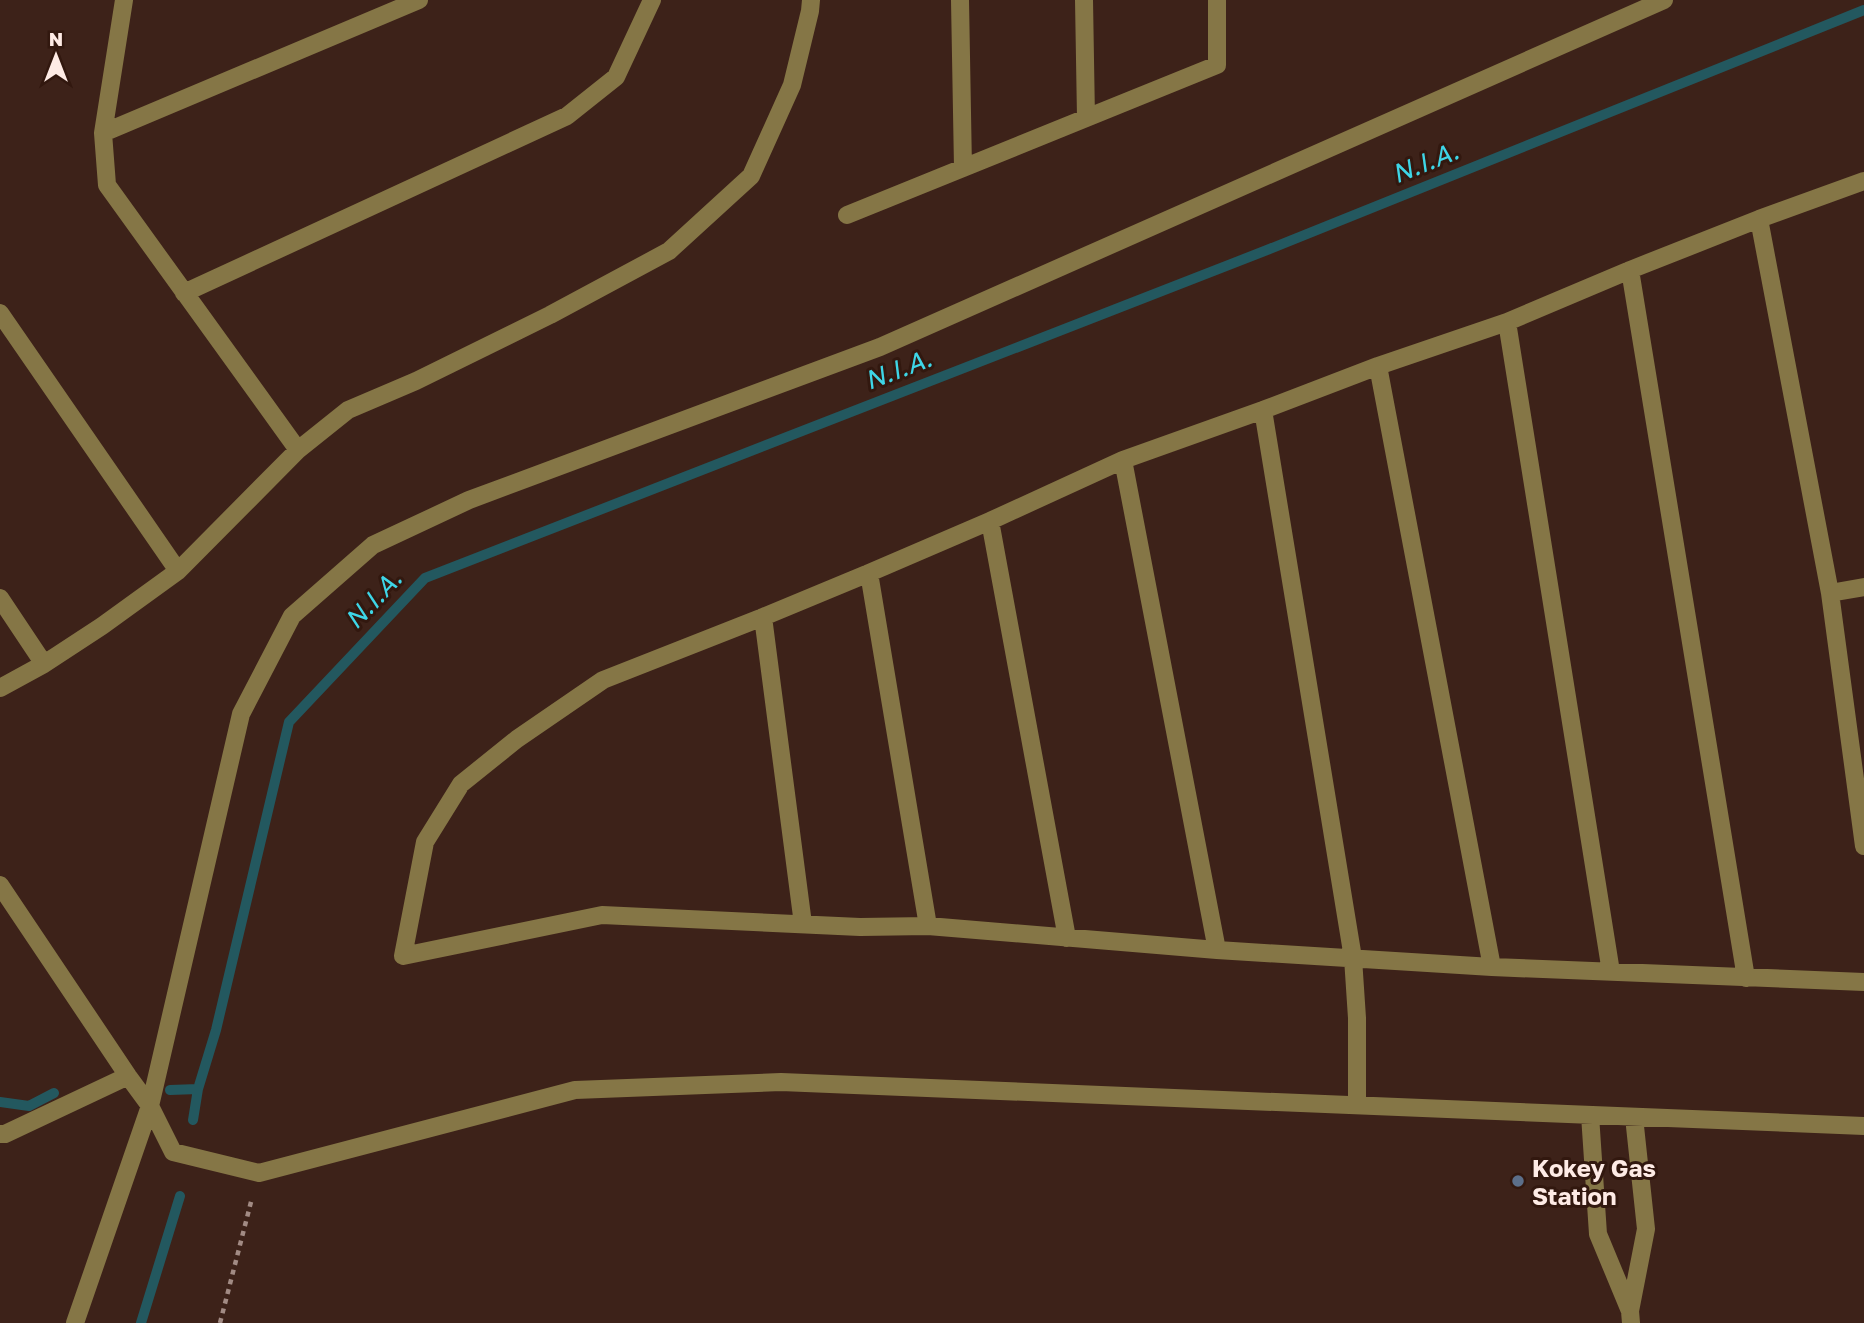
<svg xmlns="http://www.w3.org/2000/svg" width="1864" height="1323" viewBox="0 0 1864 1323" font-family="'Golos Text',sans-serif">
<rect width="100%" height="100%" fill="#3d2219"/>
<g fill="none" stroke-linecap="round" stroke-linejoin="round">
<!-- stream -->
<path stroke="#23585f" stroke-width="10" d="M170 1090 198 1089
M0 1102 29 1106 54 1093
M193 1120 198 1089 216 1030 289 722 425 578 1267 250 1864 10
M141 1323 180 1196"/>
<!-- path -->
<path stroke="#a28b84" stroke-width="4.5" stroke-dasharray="5 5" stroke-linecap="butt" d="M220 1323 252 1198"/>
<!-- minor -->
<path stroke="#857646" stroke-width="18" d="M124 0 103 133 107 185 298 450
M960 0 963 168
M1084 0 1086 118
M103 133 419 0
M1864 181 1759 219 1630 270 1507 322 1378 366 1263 410 1123 460 990 521 869 573 763 617 603 680 517 739 461 784 425 842 403 956 602 915 860 927 928 926 1217 950 1492 967 1864 982
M847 215 1217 65V0
M1759 219 1830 593 1864 846
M1630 270 1746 978
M184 293 567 116 616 77 652 0
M0 313 178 571
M1507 322 1611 972
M1378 366 1492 967
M1263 410 1353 958 1357 1018V1105
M1123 460 1217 950
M990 521 1067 938
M869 573 928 926
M1830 593 1864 587
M0 598 44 664
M763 617 803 924
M0 688 44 664 102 626 178 571 298 450 348 410 416 381 550 315 669 251 751 176 792 85 810 11 811 0
M0 885 128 1076 150 1106 173 1152 259 1173 575 1090 781 1082 1864 1126
M1590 1115 1598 1234 1630 1311
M0 1134H5L128 1076
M75 1323 150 1106 241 714 292 616 373 545 469 500 880 347 1664 0
M1631 1323 1630 1311 1646 1229 1634 1117"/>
</g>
<!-- markers -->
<circle fill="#5c6f8a" stroke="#32180f" stroke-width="2.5" cx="1518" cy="1181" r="7"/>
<g text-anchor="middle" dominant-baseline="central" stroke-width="6" stroke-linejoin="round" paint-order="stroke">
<!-- poi labels -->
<g font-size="24" font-weight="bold" fill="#feebe5" stroke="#32180f" text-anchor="start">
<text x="1532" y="1167">Kokey Gas<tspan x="1532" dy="28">Station</tspan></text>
</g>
<!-- water labels -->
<g font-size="26" font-style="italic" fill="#3ed6e7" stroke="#32180f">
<text transform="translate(1425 162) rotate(-22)">N.I.A.</text>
<text transform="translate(898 369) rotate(-21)">N.I.A.</text>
<text transform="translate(373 599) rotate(-47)">N.I.A.</text>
</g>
</g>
<!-- north arrow -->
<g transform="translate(56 56)" stroke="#32180f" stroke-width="5" paint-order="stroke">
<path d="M0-5L12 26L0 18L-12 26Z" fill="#feebe5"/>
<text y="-10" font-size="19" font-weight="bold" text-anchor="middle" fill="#feebe5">N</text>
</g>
</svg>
